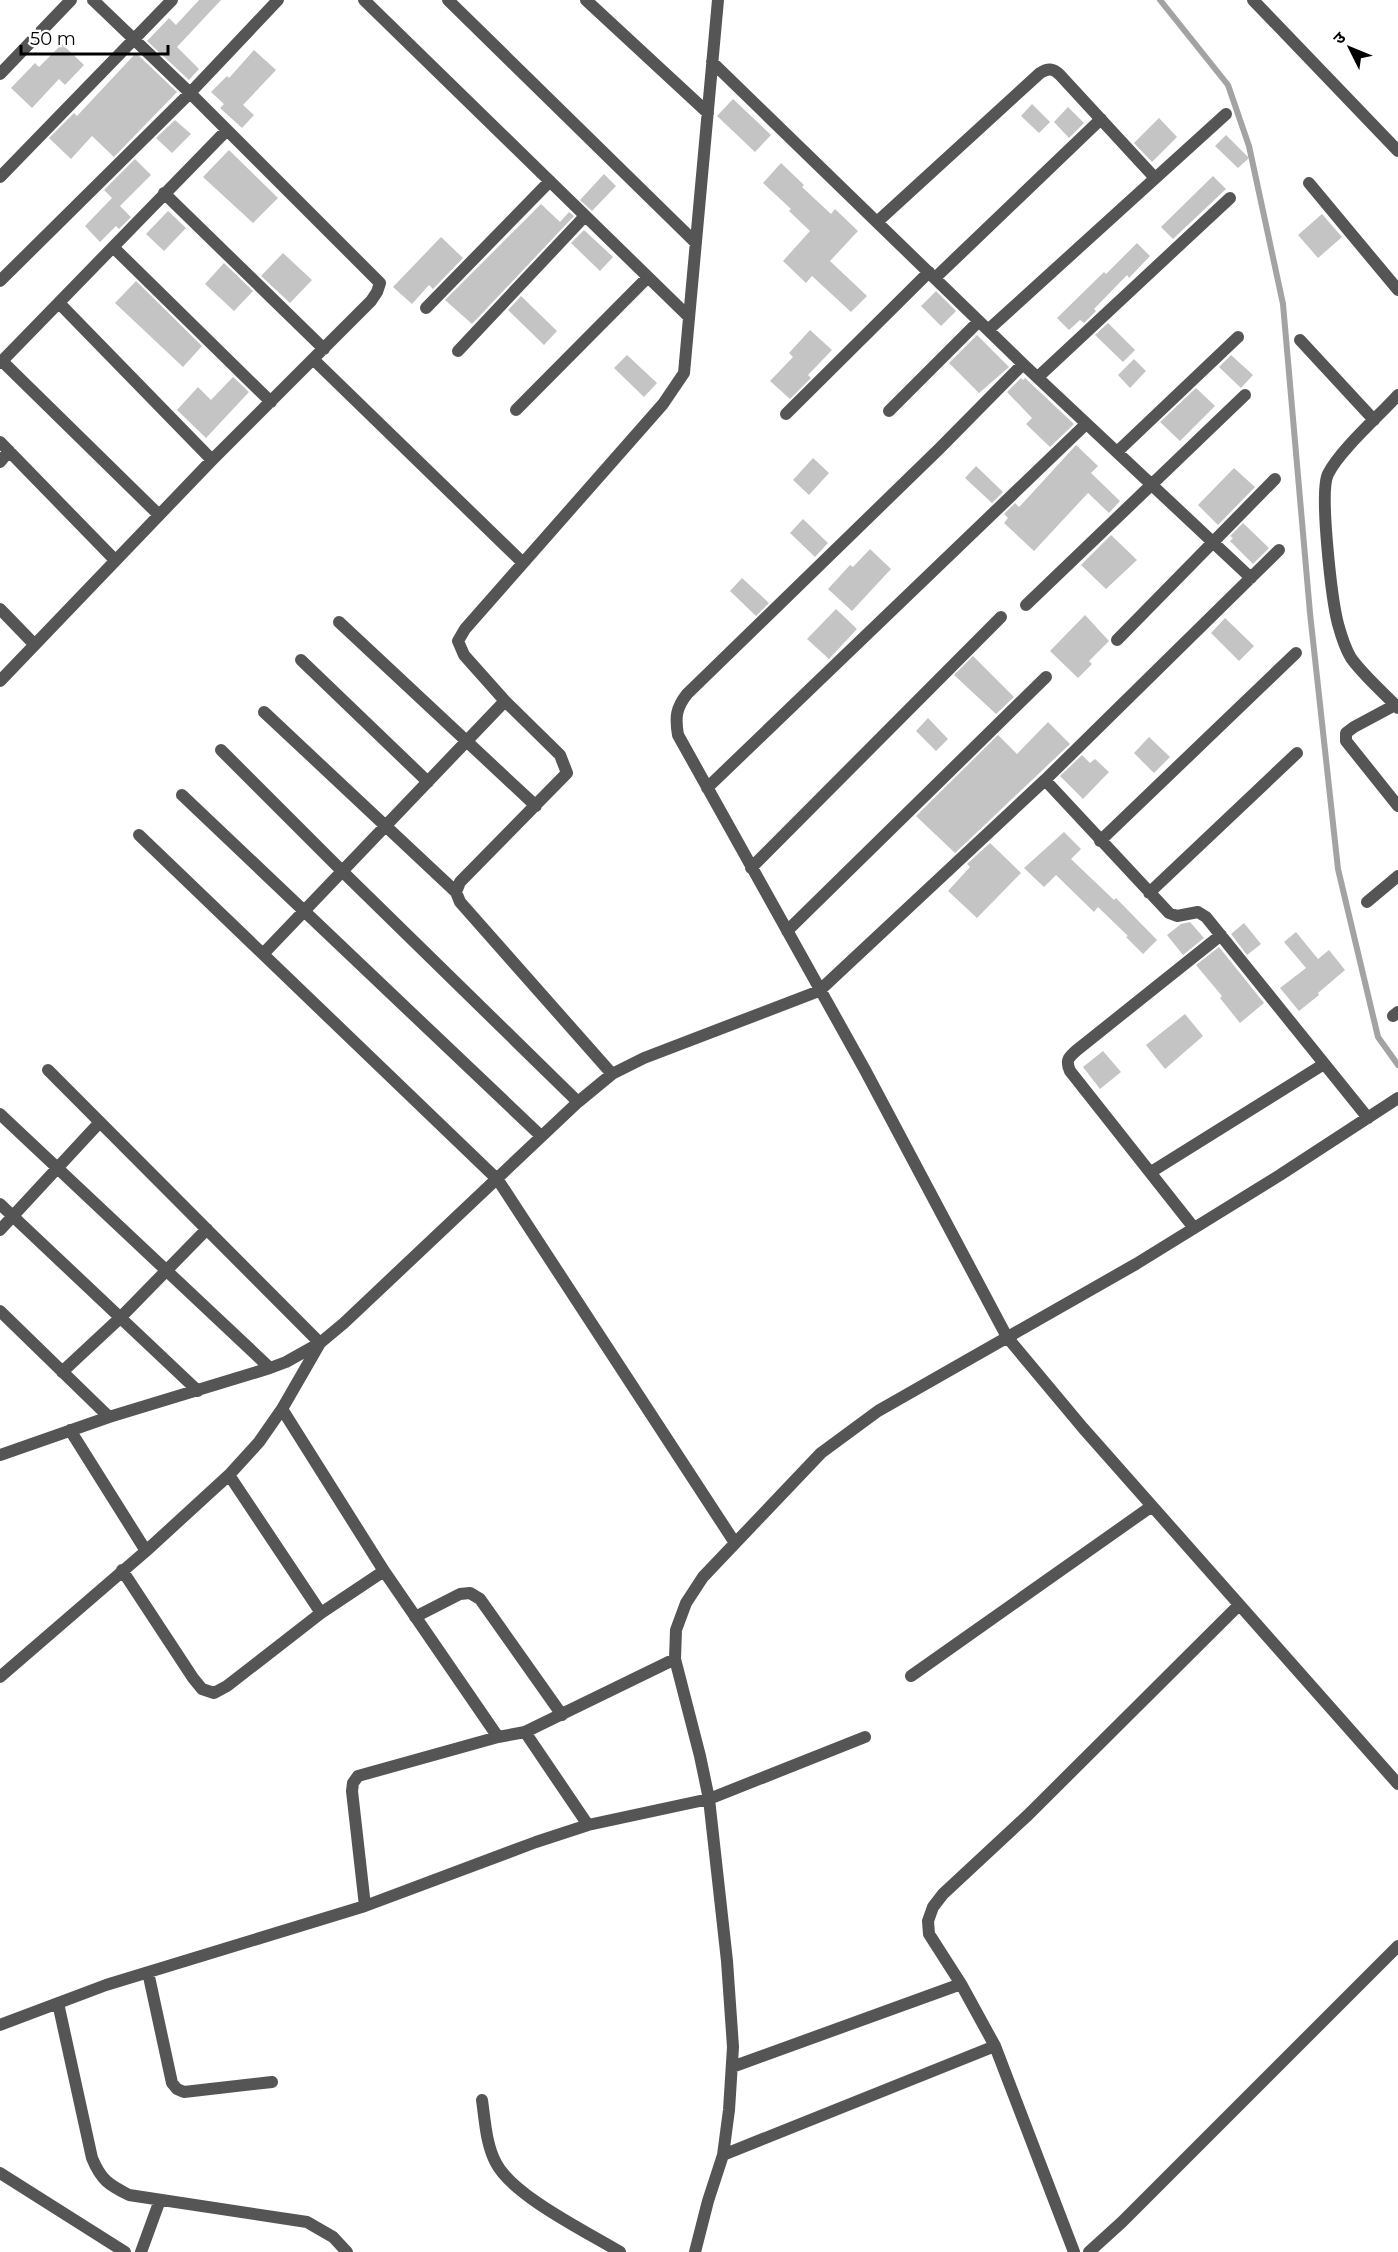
<svg xmlns="http://www.w3.org/2000/svg" width="1398" height="2252" viewBox="0 0 1398 2252" font-family="Montserrat,'Noto Sans Devanagari',sans-serif">
<rect width="100%" height="100%" fill="#fff"/>
<g fill="none" stroke-linecap="round" stroke-linejoin="round">
<!-- stream -->
<path stroke="#a3a3a3" stroke-width="6" d="M1160 0 1228 85 1249 146 1283 304 1310 613 1338 869 1378 1037 1398 1065"/>
</g>
<!-- building -->
<path fill="#c4c4c4" d="M199 0H221L177 47 199 69 189 80 147 41 169 18 176 25Z
M62 44 84 65 65 85 59 79 32 108 11 88 35 63 39 67Z
M254 50 276 70 243 105 254 115 242 128 220 108 224 104 211 92 227 76 229 78Z
M136 53 177 92 114 157 92 136 71 159 49 138 74 113 77 116Z
M733 99 771 135 755 152 717 116Z
M1032 104 1050 122 1039 133 1021 116Z
M1068 107 1084 123 1069 138 1054 122Z
M1159 118 1177 137 1152 162 1134 143Z
M175 120 191 134 172 153 156 138Z
M1226 135 1249 158 1238 168 1215 146Z
M229 150 278 198 253 223 203 177Z
M135 159 151 175 120 206 131 217 119 229 116 226 100 242 85 226 112 198 104 190Z
M781 163 804 185 802 187 831 214 835 209 858 231 830 261 867 296 851 312 812 276 806 283 783 261 810 231 789 211 791 209 763 183Z
M604 174 616 186 592 211 580 200Z
M1213 176 1226 189 1173 239 1161 227Z
M541 204 560 222 569 212 574 216 472 324 445 300Z
M168 211 186 228 164 251 146 234Z
M1322 214 1342 237 1318 258 1298 235Z
M584 230 613 257 600 271 571 243Z
M441 237 463 258 433 289 429 285 412 304 393 287Z
M1137 243 1150 256 1129 278 1127 275 1094 309 1096 311 1084 323 1080 320 1069 330 1057 318 1104 272 1106 274Z
M283 253 312 280 290 303 261 276Z
M224 263 253 291 234 311 205 284Z
M136 281 202 346 183 367 115 303Z
M936 291 956 311 941 326 921 306Z
M521 296 557 331 544 345 508 310Z
M1108 323 1135 350 1123 362 1095 335Z
M810 330 832 350 808 375 811 378 790 399 770 381 793 357 789 353Z
M977 335 1009 367 979 393 949 363Z
M627 355 657 383 644 397 614 368Z
M1231 355 1253 375 1241 388 1219 367Z
M1134 359 1146 371 1130 388 1118 375Z
M233 377 249 392 206 438 177 410 198 387 211 400Z
M1021 378 1023 380 1025 378 1074 424 1050 447 1026 424 1032 418 1007 392Z
M1196 388 1215 406 1180 441 1160 422Z
M1076 445 1098 466 1091 473 1120 501 1109 513 1088 493 1034 551 1004 523 1008 518 1004 514 1015 503 1019 507 1023 503Z
M813 458 829 473 809 495 793 480Z
M976 466 1003 492 992 503 965 478Z
M1234 468 1255 487 1218 525 1198 505Z
M803 519 828 543 815 557 790 533Z
M1243 523 1269 548 1253 564 1230 541 1233 538 1230 536Z
M1111 535 1137 560 1106 589 1081 565Z
M870 549 891 569 852 611 828 589 850 565 853 567Z
M742 578 769 603 756 616 730 591Z
M836 609 857 629 829 659 807 639Z
M1085 615 1109 641 1089 661 1092 664 1078 678 1050 651Z
M1225 618 1254 646 1239 661 1211 633Z
M973 656 1014 697 996 714 954 675Z
M928 718 948 739 936 751 916 731Z
M1048 722 1070 744 955 853 916 816 998 735 1017 754Z
M1149 737 1170 757 1154 773 1134 753Z
M1082 755 1090 763 1095 759 1109 772 1083 799 1060 776Z
M1064 832 1081 849 1071 859 1114 900 1116 898 1157 940 1143 954 1126 937 1128 936 1098 907 1094 912 1056 875 1044 887 1024 868Z
M990 843 1021 873 977 918 948 891 970 867 967 864Z
M1190 922 1204 938 1183 955 1167 935 1181 924Z
M1244 923 1261 944 1247 955 1231 934Z
M1296 932 1318 959 1329 950 1345 970 1318 993 1319 995 1299 1011 1280 988 1306 968 1284 942Z
M1219 947 1264 1003 1240 1023 1220 998 1222 996 1196 965Z
M1185 1014 1203 1036 1165 1069 1146 1045Z
M1103 1051 1121 1072 1100 1089 1083 1067Z"/>
<g fill="none" stroke-linecap="round" stroke-linejoin="round">
<!-- minor -->
<path stroke="#555" stroke-width="12" d="M364 0 689 317
M448 0 696 243
M586 0 708 113
M712 62 1023 364 1251 578
M0 74 71 0
M0 177 172 0
M1309 183 1398 290
M164 193 324 349
M877 222 1040 73C1048 68 1053 68 1060 75L1155 178
M113 247 271 402
M935 278 1101 119
M0 281 190 93 278 0
M59 303 212 460
M426 308 550 181
M988 330 1226 114
M1300 340 1374 420
M458 351 585 216
M314 360 523 563
M2 361 159 515
M0 363 226 131
M1023 364 940 448 687 694C676 708 675 717 678 735L865 1070 1007 1337 1083 1428 1398 1784
M1038 377 1230 198
M1398 395C1379 416 1340 450 1328 474 1319 492 1332 601 1338 624 1341 635 1345 648 1351 658 1364 676 1383 692 1398 708
M516 410 648 277
M889 411 979 321
M786 414 929 272
M0 442 115 560
M1117 452 1238 337
M0 462 9 451
M1026 605 1245 395
M0 609 35 645
M339 622 536 806
M1117 640 1275 479
M301 660 428 782
M0 681 212 460 371 301 377 292 380 283 190 93 93 0
M1395 705 1354 727 1346 733V741L1398 806
M264 712 456 892
M221 750 343 872 578 1102
M1045 780 1169 913 1177 916 1198 912 1206 917 1368 1118
M707 788 1086 424
M182 795 541 1136
M139 835 498 1180 735 1543
M1100 841 1296 653
M751 868 1001 617
M1149 893 1297 753
M1367 902 1398 876
M787 931 1046 677
M263 954 505 701
M1393 1016 1398 1012
M612 1074 460 902 456 892 460 882 567 773 560 755 505 701 464 655 458 641 465 629 663 404 684 373 718 0
M0 1114 270 1368
M1151 1172 1324 1064
M0 1204 198 1391
M1194 1228 1070 1071C1065 1060 1069 1057 1077 1050L1221 935
M0 1230 100 1122
M0 1311 109 1417
M62 1372 120 1318 207 1229
M70 1430 146 1551
M0 1455 109 1417 270 1368 286 1362 320 1343 344 1323 578 1102 612 1074 644 1058 819 991 1045 780 1279 550
M229 1475 321 1613
M122 1570 193 1678 202 1689 214 1693 227 1686 321 1613 384 1571 282 1409
M384 1571 498 1737
M415 1617 460 1594 470 1593 480 1599 562 1715
M911 1676 1152 1506
M0 1677 146 1551 229 1475 259 1442 282 1409 320 1343 48 1070
M525 1732 588 1825
M365 1906 352 1791 353 1783 358 1776 498 1737 525 1732 675 1659
M148 1972 172 2083 177 2089 184 2092 272 2082
M58 2003 92 2158C101 2180 109 2185 129 2195L307 2222 333 2237 347 2252
M0 2025 106 1985 365 1906 536 1842 588 1825 709 1799 865 1737
M732 2067 961 1984
M482 2100C485 2121 486 2144 496 2163 513 2196 587 2232 620 2252
M723 2155 995 2046
M0 2173 125 2252
M141 2252 160 2200
M695 2252 708 2201 723 2155 729 2110 733 2047 727 1961 709 1799 700 1756 675 1659 676 1630 686 1603 703 1577 821 1453 878 1411 1136 1264 1280 1175 1398 1098
M1074 2252 995 2046 961 1984 929 1934 928 1921 933 1907 943 1894 1028 1815 1239 1605
M1089 2252 1122 2222 1398 1946"/>
<!-- tertiary -->
<path stroke="#555" stroke-width="12" d="M1253 0 1398 151"/>
</g>
<!-- north arrow -->
<g transform="translate(1350 48) rotate(313)" stroke="#ffffff" stroke-width="4.5" paint-order="stroke">
<path d="M0-4.5L10 22L0 15L-10 22Z" fill="#000000"/>
<text y="-9" font-size="16" font-weight="bold" text-anchor="middle" fill="#000000">उ</text>
</g>
<!-- scale -->
<path d="M21 45v9h147v-9" fill="none" stroke="#000000" stroke-width="3"/>
<text x="30" y="45" font-size="18" fill="#000000" stroke="#ffffff" stroke-width="4.5" paint-order="stroke">50 m</text>
</svg>
